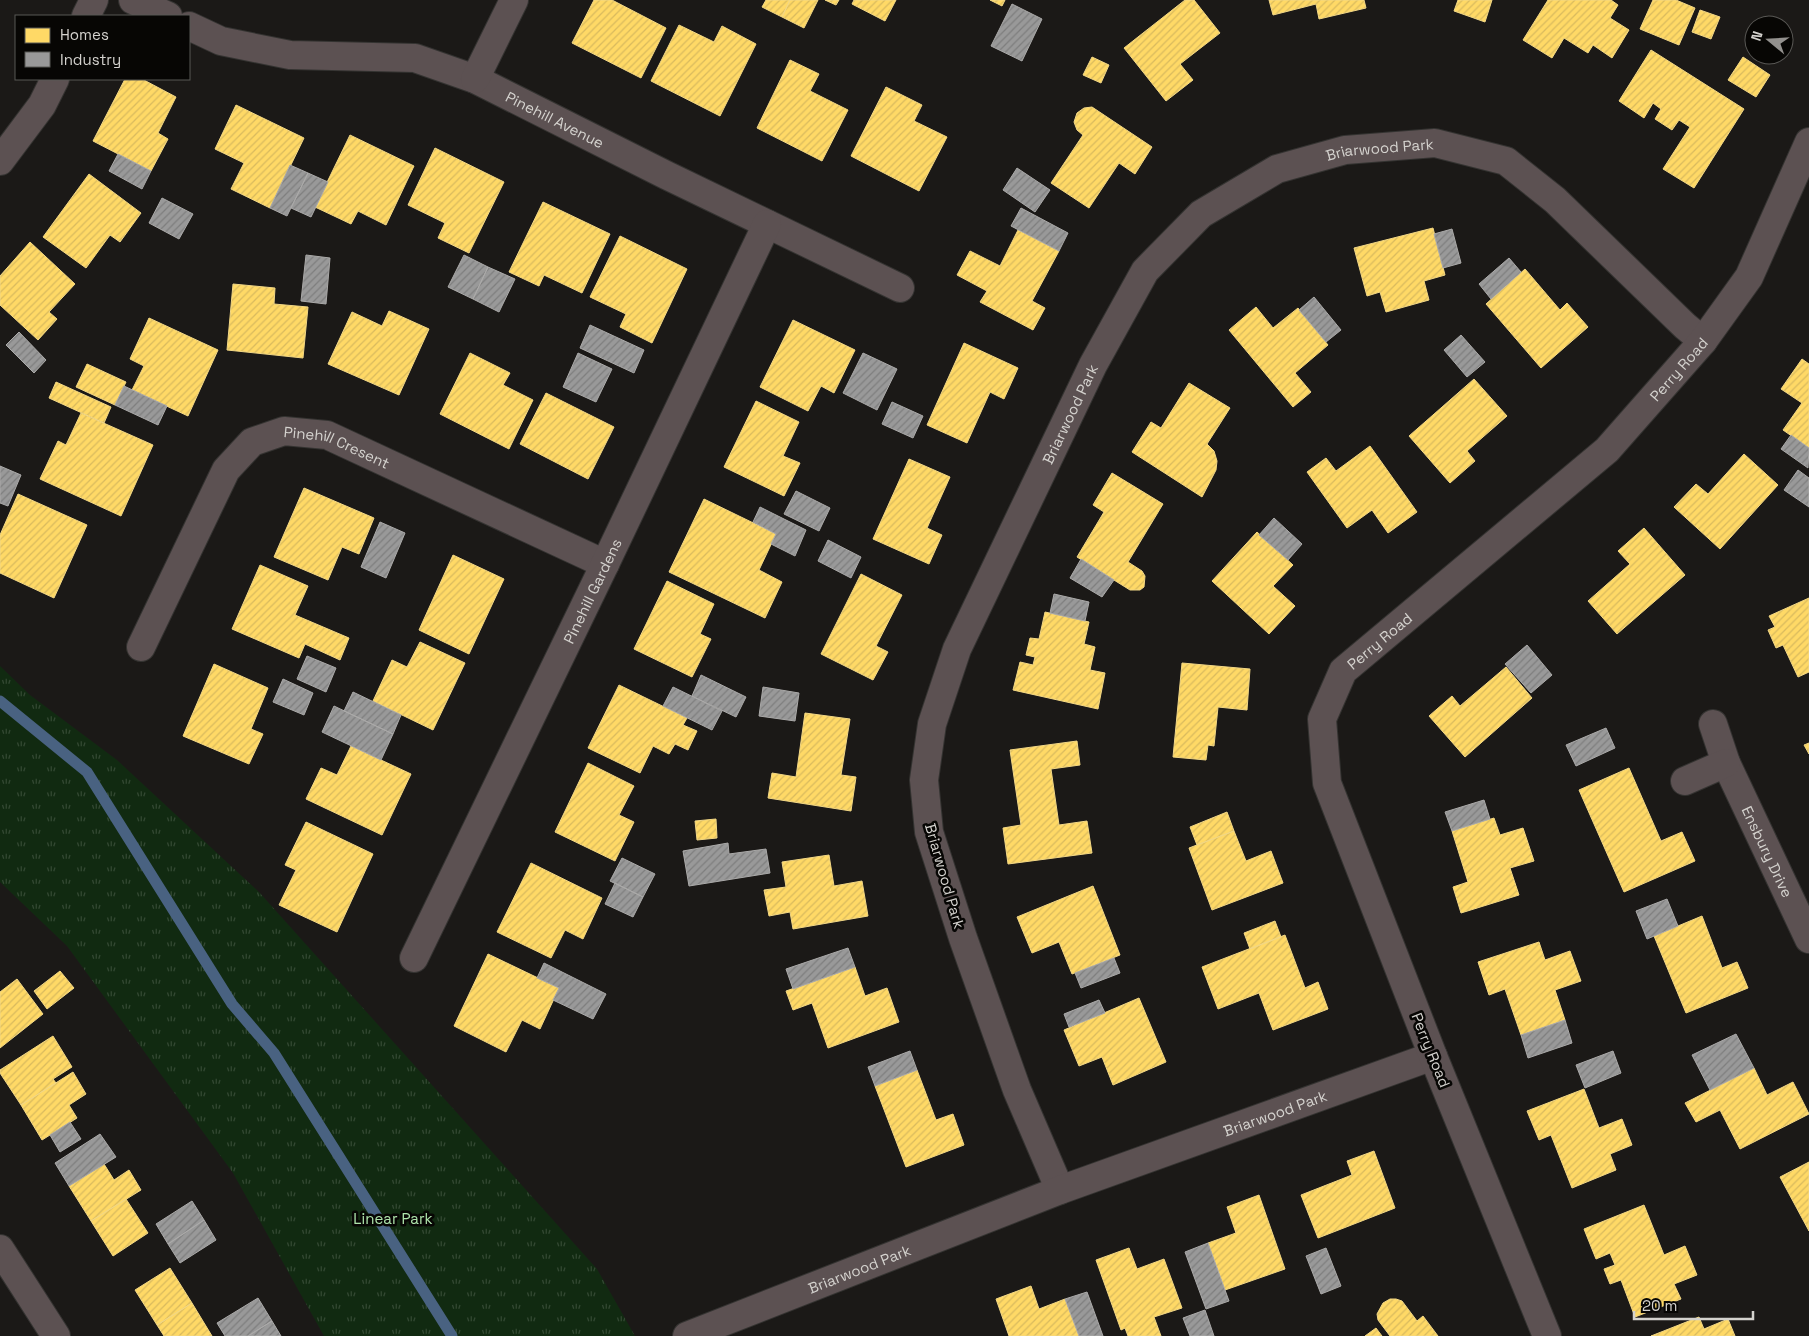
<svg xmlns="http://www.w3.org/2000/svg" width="1809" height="1336" viewBox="0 0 1809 1336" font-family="'Space Grotesk',sans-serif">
<defs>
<pattern id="grass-tufts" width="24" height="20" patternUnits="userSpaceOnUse" patternTransform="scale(1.25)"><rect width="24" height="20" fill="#112a11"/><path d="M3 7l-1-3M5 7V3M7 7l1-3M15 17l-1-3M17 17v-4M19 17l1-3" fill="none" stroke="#334832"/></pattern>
<pattern id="homes-hatch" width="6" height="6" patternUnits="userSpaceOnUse" patternTransform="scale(1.25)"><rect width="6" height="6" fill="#ffd966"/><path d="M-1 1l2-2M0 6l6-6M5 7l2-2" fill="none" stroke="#d9ba5e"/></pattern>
<pattern id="industry-hatch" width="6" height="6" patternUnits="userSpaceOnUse" patternTransform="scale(1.25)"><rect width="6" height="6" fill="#999"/><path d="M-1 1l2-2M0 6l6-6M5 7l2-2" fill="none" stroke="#7e7e7e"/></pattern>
</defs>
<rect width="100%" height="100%" fill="#1b1917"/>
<!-- grass -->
<path fill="url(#grass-tufts)" d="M0 666 30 695 117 760 259 892 597 1269 635 1336H324L233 1173 67 946 0 882Z"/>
<!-- homes -->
<path fill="url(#homes-hatch)" stroke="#f2d785" d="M594 0H612L666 28 641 78 572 43Z
M766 0H790L782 17 762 7Z
M790 0H818L804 28 782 17Z
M825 0H839L836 5Z
M854 0H896L885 21 852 4Z
M990 0H1005L1002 6Z
M1185 0H1194L1220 33 1180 64 1193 80 1166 101 1124 48Z
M1269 0H1364L1366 8 1319 19 1316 4 1273 15Z
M1458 0H1492L1485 22 1454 11Z
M1548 0H1611L1618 5 1610 18 1629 30 1612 58 1593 45 1588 53 1564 38 1552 58 1523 40Z
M1653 0H1676L1695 8 1679 45 1640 29Z
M1700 10 1720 17 1711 39 1692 32Z
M679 25 714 42 722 26 756 44 720 116 651 81Z
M1651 50 1744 109 1694 188 1663 169 1690 127 1679 120 1672 130 1655 119 1661 109 1653 103 1644 118 1619 101Z
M1092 57 1109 65 1101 83 1083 75Z
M1743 57 1770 75 1756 97 1728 80Z
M790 60 819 74 810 91 848 110 822 161 757 128Z
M125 79H142L176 97 158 133 168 139 151 171 93 141Z
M886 87 922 105 914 121 947 137 919 191 851 156Z
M236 105 304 138 270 208 231 189 244 163 215 149Z
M1092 107 1152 147 1135 174 1119 163 1089 208 1051 183 1083 135 1077 130 1074 122 1077 113 1084 108Z
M350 135 414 166 386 225 358 211 351 224 315 207Z
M435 148 504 182 469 253 438 238 445 223 408 205Z
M89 174 141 213 120 242 110 235 86 268 43 237Z
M543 202 610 234 582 293 544 275 539 286 509 272Z
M1433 228 1445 275 1424 281 1429 300 1386 312 1380 292 1367 296 1354 248Z
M1018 230 1059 251 1032 301 1045 308 1033 330 980 302 987 291 957 275 970 251 1000 266Z
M620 236 687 269 652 343 620 327 626 314 590 297Z
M30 242 75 284 49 312 57 319 38 340 0 305V276Z
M1525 269 1560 310 1567 303 1588 327 1541 368 1486 304Z
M233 284 275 288 274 304 308 307 303 358 227 350Z
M1256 307 1273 328 1298 308 1328 345 1295 373 1311 392 1293 407 1229 330Z
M389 311 429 329 399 395 328 364 352 312 382 326Z
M149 318 218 350 188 416 132 390 144 366 130 359Z
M793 320 855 350 834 393 821 386 808 411 760 387Z
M964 343 1018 368 1004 399 990 392 967 443 927 425Z
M470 353 510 373 503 385 533 400 509 449 440 414Z
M1802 359 1809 364V448L1783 430 1802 403 1781 389Z
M87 364 126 382 115 405 76 387Z
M1474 379 1507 416 1467 451 1475 461 1450 483 1409 436Z
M56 382 111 407 104 423 49 398Z
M1189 383 1230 408 1207 444 1214 451 1217 461 1216 470 1202 497 1132 452 1151 422 1161 428Z
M546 393 614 427 588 479 520 444Z
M756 401 799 422 783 456 800 463 784 496 724 467Z
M81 413 153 445 121 516 40 479 58 441 66 445Z
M1370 446 1417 512 1388 533 1372 510 1347 528 1307 472 1326 458 1336 471Z
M1744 454 1778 485 1720 549 1674 507 1696 484 1708 494Z
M909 459 950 477 927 528 942 535 929 564 873 539Z
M1112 473 1163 504 1128 562 1142 571 1145 576 1144 587 1140 590H1130L1077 557 1104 512 1093 505Z
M304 488 374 518 359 554 342 547 328 580 274 557Z
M18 494 87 525 54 598 0 573V535Z
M704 499 776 534 759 570 782 582 765 618 669 572Z
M1644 528 1685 575 1617 634 1588 601 1630 564 1618 551Z
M1257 532 1293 565 1273 586 1295 606 1269 634 1212 581Z
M453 555 504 579 469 654 419 630Z
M260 565 308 586 295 615 349 638 340 660 305 644 299 658 232 629Z
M861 574 902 595 876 646 888 652 873 680 821 654Z
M667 581 714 604 700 634 711 639 692 677 634 649Z
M1809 598V672L1798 677 1783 645 1776 648 1768 630 1775 627 1769 616Z
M1045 612 1089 622 1084 644 1095 647 1090 670 1105 673 1098 709 1013 690 1020 662 1033 665 1035 657 1026 655 1030 638 1039 639Z
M420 642 465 663 433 730 373 701 392 660 407 667Z
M1182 663 1250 669 1247 710 1218 707 1214 746 1208 745 1206 760 1173 757Z
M214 664 268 688 251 729 263 734 249 764 183 736Z
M1506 667 1532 698 1465 757 1429 716 1452 696 1460 706Z
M619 685 687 718 683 725 697 731 688 750 675 744 669 754 653 746 640 773 588 748Z
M805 713 850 719 841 775 856 777 851 811 768 798 772 773 796 777Z
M1077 741 1080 765 1051 769 1059 825 1087 821 1092 853 1008 864 1003 828 1021 825 1010 750Z
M1809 743V754L1804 745Z
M351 746 411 774 382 835 306 799 321 768 337 775Z
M588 763 634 786 619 815 634 822 615 861 555 832Z
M1629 768 1661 841 1682 832 1695 861 1624 892 1579 790Z
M1227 812 1234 831 1197 845 1190 827Z
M1494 818 1500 835 1523 828 1534 861 1510 868 1519 895 1461 913 1453 887 1468 882 1452 831Z
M716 819 717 838 697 840 695 821Z
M306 822 373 854 337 932 279 905 296 870 285 865Z
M1234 831 1246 861 1271 851 1283 883 1212 910 1189 848Z
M829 855 834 886 862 881 868 916 793 929 790 912 769 916 764 890 786 887 782 862Z
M531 863 602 898 583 939 565 930 551 958 497 932Z
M1093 886 1120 955 1072 974 1059 942 1032 953 1017 917Z
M1702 916 1722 968 1737 962 1748 988 1686 1013 1654 936Z
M1275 921 1281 937 1250 949 1244 933Z
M1285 935 1305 988 1318 982 1328 1009 1273 1030 1259 993 1218 1009 1202 967Z
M1539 942 1545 960 1570 951 1581 981 1555 990 1565 1020 1521 1035 1505 989 1489 995 1478 962Z
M488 954 559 988 540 1029 522 1020 506 1052 454 1026Z
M855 967 865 996 887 988 899 1022 828 1048 812 1003 793 1010 786 991Z
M60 971 74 988 47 1009 34 991Z
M17 979 43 1014 0 1048V992Z
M1139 998 1166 1062 1113 1085 1102 1057 1079 1066 1064 1030Z
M53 1036 72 1067 53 1079 56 1083 21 1105 0 1073V1070Z
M1754 1068 1767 1095 1793 1082 1809 1114 1740 1149 1720 1110 1696 1122 1685 1103Z
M917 1070 936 1120 953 1114 964 1145 906 1167 875 1086Z
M73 1072 86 1094 69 1105 77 1118 42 1140 21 1105Z
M1584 1089 1599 1128 1622 1119 1632 1145 1610 1154 1616 1170 1572 1188 1551 1135 1539 1140 1527 1111Z
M1374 1151 1395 1208 1318 1238 1301 1195 1352 1175 1347 1161Z
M1809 1162V1231L1780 1177Z
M104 1164 114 1180 129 1170 141 1190 91 1221 69 1186Z
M1259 1195 1285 1269 1225 1290 1208 1243 1236 1233 1227 1207Z
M126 1199 148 1233 113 1256 91 1221Z
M1644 1205 1664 1255 1685 1246 1697 1275 1674 1284 1681 1299 1635 1317 1621 1280 1610 1284 1604 1269 1615 1265 1610 1253 1596 1259 1584 1229Z
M1129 1248 1137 1269 1164 1259 1182 1308 1154 1317 1161 1336H1128L1125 1328 1121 1330 1096 1260Z
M170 1268 192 1303 157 1325 135 1290Z
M1031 1286 1039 1309 1065 1299 1079 1336H1009L996 1299Z
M1390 1299H1396L1402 1301 1417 1321 1423 1316 1438 1336H1390L1378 1320 1377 1314 1383 1303Z
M192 1303 212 1336H164L157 1325Z
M1699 1317 1704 1329 1728 1319 1735 1336H1651Z
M1376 1328 1382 1336H1365Z"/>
<!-- industry -->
<path fill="url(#industry-hatch)" stroke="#abaaa9" d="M1012 4 1042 19 1022 61 991 46Z
M118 154 151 171 142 189 109 171Z
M290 165 308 173 287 216 270 208Z
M1017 168 1050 190 1035 212 1003 190Z
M308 173 328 182 311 217 291 208Z
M162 198 193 214 179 239 149 223Z
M1021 208 1068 233 1059 251 1011 226Z
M1452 229 1461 263 1443 268 1434 234Z
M306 255 330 258 326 304 301 301Z
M464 255 488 267 473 299 448 287Z
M1509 258 1521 272 1491 299 1479 284Z
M488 267 515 279 499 312 473 299Z
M1314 297 1341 330 1326 342 1299 310Z
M590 325 644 350 634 373 580 348Z
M19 332 46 360 34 373 6 345Z
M1461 335 1485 362 1467 377 1444 350Z
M578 353 612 369 596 402 563 387Z
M863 353 897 369 877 410 843 393Z
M124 386 167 406 158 425 115 405Z
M892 402 923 416 913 438 882 424Z
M1791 435 1809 448 1808 468 1781 449Z
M0 466 21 475 8 506 0 503Z
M1798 470 1809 478V507L1784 490Z
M796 491 830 508 819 531 784 514Z
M760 507 806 530 795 556 771 544 776 534 753 522Z
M1274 518 1302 544 1288 560 1259 535Z
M380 522 405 533 386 578 361 567Z
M828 540 861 557 851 578 818 561Z
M1081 559 1114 580 1102 597 1070 578Z
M1054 594 1089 602 1085 621 1050 613Z
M1527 645 1552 675 1531 693 1505 664Z
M307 656 336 668 326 692 297 679Z
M701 675 746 697 736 717 692 696Z
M283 679 313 693 304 715 273 702Z
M673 687 722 711 712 730 663 706Z
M763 687 799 693 795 721 759 716Z
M353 692 401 715 393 734 344 711Z
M334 706 393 734 381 760 322 732Z
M1606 728 1615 748 1576 766 1566 745Z
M1484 800 1490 819 1452 831 1445 812Z
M728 843 729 854 766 849 770 873 689 886 683 851Z
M622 858 655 874 643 897 610 881Z
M615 883 643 897 633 917 605 904Z
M1667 899 1678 926 1647 939 1636 911Z
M848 948 855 967 793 989 786 969Z
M1114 958 1120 973 1081 988 1075 973Z
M544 963 606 994 593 1019 553 1000 559 988 537 978Z
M1099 1000 1105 1013 1069 1027 1064 1014Z
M1565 1020 1572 1043 1528 1058 1521 1035Z
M1736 1034 1754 1068 1710 1090 1692 1055Z
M910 1051 917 1070 875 1086 868 1067Z
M1613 1051 1621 1073 1585 1088 1576 1065Z
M70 1122 81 1139 60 1152 50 1135Z
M100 1134 116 1157 69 1186 55 1163Z
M192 1201 204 1220 168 1244 156 1224Z
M204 1220 216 1240 180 1263 168 1244Z
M1208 1243 1229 1301 1206 1309 1185 1252Z
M1326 1248 1341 1286 1321 1294 1306 1256Z
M1087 1292 1103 1336H1079L1065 1299Z
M258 1298 272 1321 248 1336H225L217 1323Z
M1205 1310 1214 1336H1190L1183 1318Z
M272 1321 281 1336H248Z"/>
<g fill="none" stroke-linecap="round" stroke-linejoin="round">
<!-- stream -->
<path stroke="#496281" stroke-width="11" d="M0 701 87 772 232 1004 274 1053 452 1336"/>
<!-- street casing -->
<g stroke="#343331" stroke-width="30">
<g id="street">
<path d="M133 0 168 16"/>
<path d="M86 16 94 0"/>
<path id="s1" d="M189 26 221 41 290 55 415 58 475 79 666 175 900 288"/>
<path d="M475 79 514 0"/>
<path d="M0 161 42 105 55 79"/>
<path id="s2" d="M141 647 226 470 252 442 284 431 327 435 605 564"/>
<path id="s3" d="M1713 724 1726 763 1809 939"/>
<path d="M1685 781 1726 763"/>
<path id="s4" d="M414 958 605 564 767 224"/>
<path id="s5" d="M1060 1190 1017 1090 963 938 929 832 924 780 932 724 957 649 1093 365 1145 271 1201 214 1277 169 1345 150 1435 143 1506 161 1555 200 1685 326 1703 341"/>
<path d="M0 1249 56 1336"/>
<path id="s6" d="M687 1336 1060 1190 1433 1056"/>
<path id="s7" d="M1547 1336 1433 1056 1327 783 1322 719 1343 671 1607 450 1703 341 1749 277 1809 142"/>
</g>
</g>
<!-- street -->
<use href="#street" stroke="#5c5152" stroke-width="28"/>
</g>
<g text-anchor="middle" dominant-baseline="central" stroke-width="5" stroke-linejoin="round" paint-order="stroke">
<!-- street labels -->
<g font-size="15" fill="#d4d2ce" stroke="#070604">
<text stroke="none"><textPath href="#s1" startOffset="384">Pinehill Avenue</textPath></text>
<text stroke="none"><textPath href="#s5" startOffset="1265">Briarwood Park</textPath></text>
<text stroke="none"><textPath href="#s7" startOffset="1164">Perry Road</textPath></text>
<text stroke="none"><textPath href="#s5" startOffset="830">Briarwood Park</textPath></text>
<text stroke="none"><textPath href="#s2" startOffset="324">Pinehill Cresent</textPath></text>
<text stroke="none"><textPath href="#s4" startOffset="408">Pinehill Gardens</textPath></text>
<text stroke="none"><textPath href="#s7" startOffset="759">Perry Road</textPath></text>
<text stroke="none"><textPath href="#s3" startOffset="139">Ensbury Drive</textPath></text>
<text transform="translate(945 876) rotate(74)">Briarwood Park</text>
<text transform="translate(1431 1050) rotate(68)">Perry Road</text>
<text stroke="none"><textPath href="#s6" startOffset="629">Briarwood Park</textPath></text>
<text stroke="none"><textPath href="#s6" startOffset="185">Briarwood Park</textPath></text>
</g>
<!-- park labels -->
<g font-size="15" fill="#aee3ab" stroke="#070604">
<text x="393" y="1218">Linear Park</text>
</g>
</g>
<!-- legend -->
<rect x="15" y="15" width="175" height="65" fill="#070604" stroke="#595855"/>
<rect x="25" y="28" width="25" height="15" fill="#ffd966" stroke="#595855"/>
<text x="60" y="40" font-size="15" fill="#d4d2ce">Homes</text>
<rect x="25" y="52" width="25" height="15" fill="#999999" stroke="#595855"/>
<text x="60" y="65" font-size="15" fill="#d4d2ce">Industry</text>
<!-- north arrow -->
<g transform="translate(1769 40) rotate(288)"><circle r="24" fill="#070604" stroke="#595855"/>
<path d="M0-4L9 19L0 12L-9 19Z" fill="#93918e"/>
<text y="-8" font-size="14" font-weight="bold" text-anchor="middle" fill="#d4d2ce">N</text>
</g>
<!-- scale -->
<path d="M1634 1311v8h119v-8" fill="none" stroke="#d4d2ce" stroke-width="2.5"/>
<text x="1642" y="1311" font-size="15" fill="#d4d2ce" stroke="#070604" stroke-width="4" paint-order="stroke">20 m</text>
</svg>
